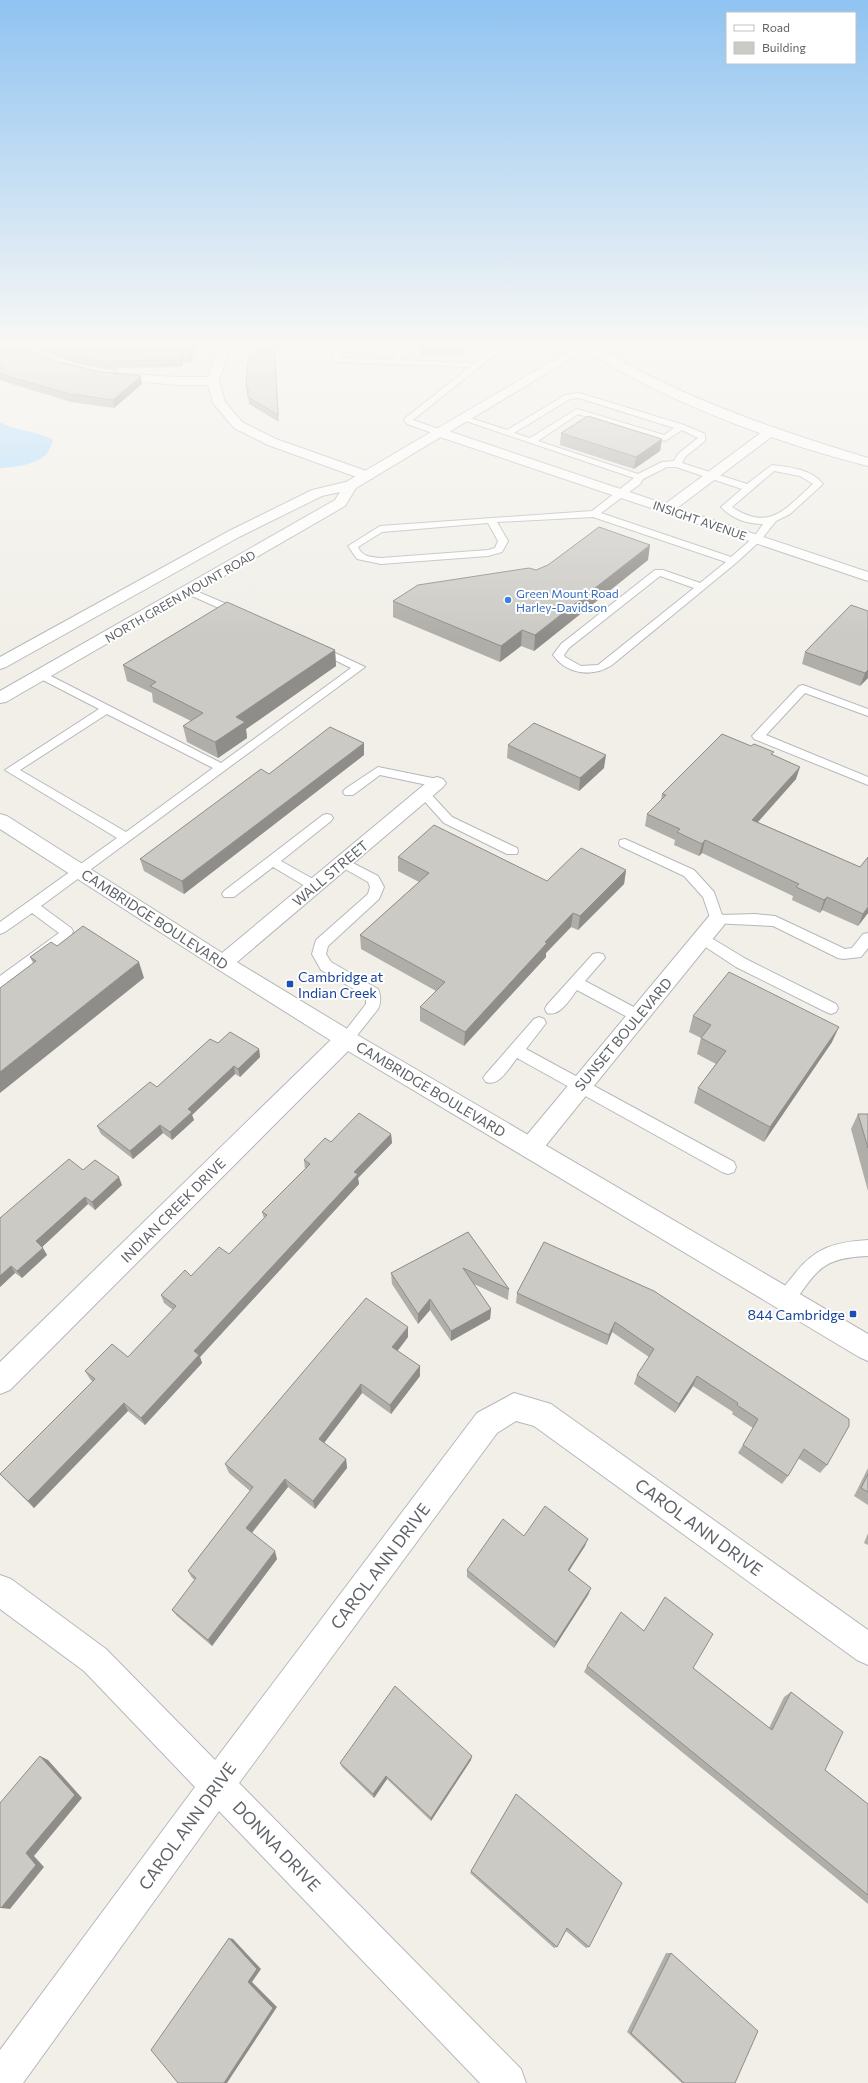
<svg xmlns="http://www.w3.org/2000/svg" width="868" height="2083" viewBox="0 0 868 2083" font-family="Commissioner,sans-serif">
<rect width="100%" height="100%" fill="#f1efe8"/>
<!-- water -->
<path fill="#aadaff" d="M0 422C17 432 36 430 53 440 51 445 49 451 46 455 34 465 15 467 0 468Z"/>
<g fill="none" stroke-linecap="round" stroke-linejoin="round">
<!-- service casing -->
<g stroke="#b5b8bc" stroke-width="2">
<path id="service" d="M338 346H346L340 358 394 360 396 346H404L401 360 476 363 490 351 489 346H497L498 352 413 420 444 431 445 433 441 436 407 424 404 419 470 367 332 362 331 360Z
M579 393 684 425 705 434V441L685 457 682 463 747 484 772 465C790 467 811 469 823 484L790 514 776 521 760 541 736 563 612 665C592 678 566 674 553 655L561 644 655 570H663L700 583 726 562 593 517 497 522 508 541 502 552 488 556 381 564 357 559 348 546 380 526 592 511 634 478 460 419 464 416 507 430 565 395ZM579 398 674 428 664 435 577 409 530 438 514 433 570 399ZM578 414 665 441 682 430 698 438 678 454 674 461 662 462 638 474 538 441ZM667 467H676L742 489 721 507C732 519 748 524 763 524L754 537 731 557 601 513 640 484 643 479ZM774 471 800 476 813 484C785 509 770 532 732 507ZM488 523 498 541 495 548 488 550 381 558C371 557 362 557 358 547L382 532ZM660 576 694 588 598 665 581 666 565 657 564 655 569 648Z
M189 588 243 611 244 613 239 616 235 615 185 593 184 591 185 589Z
M316 644 365 667 41 906 71 928 73 931 70 939 5 988 0 989V976L59 933 32 913 5 932 0 934V922L117 838 5 770 99 709 37 677 35 675 37 673H45L221 763 351 668 312 649 311 647 312 645ZM107 714 213 768 126 832 20 770Z
M803 685 868 709V716L805 693 766 735 868 777V785L754 739 752 736 799 686Z
M378 767 437 779 443 783 437 787 380 775 353 795H345L343 792 345 789Z
M424 790 428 791 452 817 517 848 518 851 517 854H507L444 823 418 794Z
M327 814 331 815 333 818 331 821 281 861 320 883 322 886 320 889H310L273 867 234 897H224L222 894 224 891 323 815Z
M625 839 694 870 714 892 722 915 755 914 775 916 845 949 852 948 863 934 868 933V948L861 957 843 959 838 958 773 926 712 923 703 897 684 876 620 846 619 843 620 840Z
M343 858 378 876 384 887 379 899 328 946 326 954 331 962 378 989C381 995 381 1003 378 1009L351 1043 346 1045 341 1043 339 1039 366 1004V996L321 970 312 954 316 940 368 894 370 887 368 882 338 865 336 862 338 859Z
M703 933 746 959 836 1004 838 1008 836 1012 831 1014 826 1012 736 967 698 942 696 938 698 934Z
M598 953 603 954 605 958 585 981 643 1012 645 1016 643 1020 638 1022 633 1020 577 990C570 999 560 1017 547 1013L545 1009 547 1005 593 954Z
M539 1017 544 1019 546 1023 526 1049 734 1162 736 1167 734 1172 728 1174 722 1172 517 1058C509 1068 499 1087 486 1082L483 1078 486 1074 534 1019Z
M868 1240V1256C822 1258 818 1269 792 1305L786 1307 780 1305 777 1299C781 1290 787 1283 793 1276 814 1248 834 1242 868 1240Z"/>
</g>
<!-- minor casing -->
<g stroke="#b5b8bc" stroke-width="2">
<path id="minor" d="M218 346H230L219 381 225 402 242 422 276 439 372 473 374 476 372 479H362L268 445 234 428 213 403 208 385H177L112 379 106 376 112 373 177 377H208Z
M770 428 774 429 776 432 774 435 677 508 868 572V581L437 436 435 433 441 429 445 430 665 504 766 429Z
M437 777 443 779 446 783 443 787 230 968 223 971 216 968 213 963 216 958 431 779Z
M717 913 724 915 727 920 724 925 538 1155 530 1158 522 1155 518 1148 522 1141 710 915Z
M346 1030 354 1033 357 1039 354 1045 10 1390 0 1394V1362L338 1033Z
M514 1393 551 1404 868 1630V1665L857 1660 534 1426 516 1421 497 1433 239 1783 521 2069 526 2083H480L219 1811 23 2083H0V2050L195 1787 84 1671 0 1609V1575L11 1579 106 1649 215 1760 477 1413Z"/>
</g>
<!-- tertiary casing -->
<g stroke="#b5b8bc" stroke-width="2">
<path id="tertiary" d="M578 346H592L356 488 345 506 6 702 0 703V691L335 500 340 492 322 496 239 537 6 667 0 669V657L229 531 312 490 346 482Z
M0 814 7 816 230 958 354 1033 868 1334V1361L859 1357 338 1045 216 968 0 829Z"/>
</g>
<!-- secondary casing -->
<g stroke="#b6babf" stroke-width="2">
<path id="secondary" d="M580 346C601 344 620 361 638 370 711 408 789 434 868 458V466C784 445 683 408 608 364 600 359 586 354 580 346Z"/>
</g>
<!-- path -->
<path stroke="#9cc7a9" stroke-width="1.5" stroke-dasharray="2.5 1" stroke-linecap="butt" d="M541 352 543 346"/>
<!-- service -->
<use href="#service" fill="#fff" fill-rule="evenodd"/>
<!-- minor -->
<use href="#minor" fill="#fff" fill-rule="evenodd"/>
<!-- tertiary -->
<use href="#tertiary" fill="#fff" fill-rule="evenodd"/>
<!-- secondary -->
<use href="#secondary" fill="#fff" fill-rule="evenodd"/>
</g>
<!-- wall -->
<path fill="#afaea9" d="M0 346 59 362 142 384 114 408 71 402 12 384 0 380Z
M24 346H196L190 363H183L182 367 116 368 117 371 79 364 28 346Z
M253 346H282V348H275L279 422 249 404 248 395 247 394 246 386Z
M420 346H464L462 356 420 355Z
M561 433 662 439 660 451 634 469 560 445Z
M648 560 534 651 521 646 500 662 393 617V601L536 570Z
M851 605 868 678 860 686 802 664 805 652Z
M335 650 336 666 246 729 247 738 218 758 187 742 183 726 191 721 153 702 152 693 127 681 123 665Z
M508 745 604 768 579 791 507 758Z
M364 755 184 894 144 871 140 859 269 774Z
M773 755 796 779 758 822 860 867 868 857V913L858 926 822 910 820 913 792 900 793 896 702 853 699 856 674 845 675 840 645 826 647 814 661 800 662 794Z
M398 857 547 881 626 870 624 884 578 930 571 927 546 953V957L464 1046 420 1021V1007L436 991 361 949 360 935 419 882 398 871Z
M57 946 144 978 33 963 30 957Z
M693 1016 832 1042 764 1142 694 1103 698 1088 716 1064 697 1054 701 1038 689 1032Z
M218 1043 259 1049 260 1057 240 1077 235 1074 192 1115 194 1120 172 1140 163 1133 133 1159 101 1134 97 1126 157 1087Z
M858 1114H868V1191L851 1129Z
M391 1134 392 1143 358 1178 359 1184 200 1357 202 1363 145 1425 128 1411 34 1508 0 1474 93 1382 90 1379 85 1371 128 1357 173 1310 164 1303 161 1295 191 1276 229 1254 264 1218 262 1212 305 1169 304 1160 331 1142Z
M83 1170 122 1185 95 1210 88 1204 42 1247 47 1255 22 1278 15 1273 0 1287V1218Z
M468 1232 509 1289 508 1300 474 1284 491 1309 490 1319 451 1341 430 1310 418 1324 392 1284 391 1273Z
M544 1242 827 1465 820 1473 798 1458 788 1476 782 1484 738 1453 753 1428 732 1414 733 1412 693 1386 675 1413 634 1384 637 1375 649 1357 612 1332 607 1345 516 1303 517 1293Z
M408 1337 397 1351 420 1366V1376L391 1414 362 1393 324 1443 346 1459 347 1468 315 1509 288 1487 252 1533 277 1559 212 1646 177 1616 172 1610 195 1580 192 1578 188 1571 250 1491 229 1473 225 1464Z
M868 1468V1505L854 1496Z
M868 1533V1545L864 1543Z
M524 1536 585 1546 569 1571 591 1588 588 1595 554 1648 467 1577V1570Z
M587 1666 693 1668 769 1728 784 1697 791 1692 825 1770 868 1804V1904L584 1672Z
M471 1760 431 1821 387 1779 374 1798 342 1767 340 1763Z
M516 1794 589 1947 586 1948 566 1931 557 1947 554 1948 470 1873Z
M666 1953H671L735 2083H682L627 2032Z"/>
<!-- shaded-wall -->
<path fill="#8f8d8a" d="M192 346H196L190 363 189 356Z
M463 346H464L462 356Z
M182 356 183 363 182 367 181 360Z
M141 376 142 384 114 408 113 400Z
M662 439 660 451 634 469 636 457Z
M650 545 648 560 534 651 535 635Z
M522 630 521 646 500 662 501 646Z
M335 650 336 666 246 729 247 738 218 758 215 742 236 717Z
M868 670V678L860 686 865 673Z
M364 743V755L184 894 182 881Z
M606 755 604 768 579 791 580 778Z
M800 767 796 779 749 832 752 820Z
M705 840 702 853 699 856 702 844Z
M626 870 624 884 578 930 580 916Z
M827 897 822 910 820 913 824 900Z
M868 907V913L858 926 863 914Z
M573 913 571 927 546 953V957L464 1046 465 1032 545 942Z
M139 962 144 978 0 1093V1072Z
M839 1027 832 1042 764 1142 770 1127Z
M259 1049 260 1057 240 1077 238 1069Z
M234 1066 235 1074 192 1115 194 1120 172 1140 170 1132 188 1109Z
M160 1125 163 1133 133 1159 130 1151Z
M391 1134 392 1143 358 1178 359 1184 200 1357 202 1363 145 1425 141 1418 194 1351 354 1172Z
M119 1177 122 1185 95 1210 92 1202Z
M85 1197 88 1204 40 1249 36 1241Z
M43 1248 47 1255 22 1278 17 1271Z
M11 1266 15 1273 0 1287V1276Z
M430 1299V1310L418 1324V1314Z
M491 1309 490 1319 451 1341V1331Z
M615 1322 612 1332 607 1345 609 1335Z
M408 1327V1337L393 1357 392 1347Z
M420 1366V1376L391 1414 390 1405Z
M697 1376 693 1386 675 1413 679 1404Z
M361 1384 362 1393 321 1447 319 1439Z
M124 1403 128 1411 34 1508 28 1501Z
M346 1459 347 1468 315 1509 313 1501Z
M285 1479 288 1487 249 1536 246 1528Z
M588 1539 585 1546 565 1577 568 1570Z
M275 1551 277 1559 212 1646 208 1640Z
M591 1588 588 1595 554 1648 556 1642Z
M40 1756 48 1760 82 1798 34 1856 44 1867 10 1909 1 1908 26 1853Z
M472 1756 471 1760 431 1821V1818Z
M386 1776 387 1779 374 1798 373 1794Z
M229 1938 233 1939 261 1969 252 1982 277 2007 227 2083H224L248 1982Z"/>
<!-- building -->
<path fill="#cccac5" stroke="#8f8d8a" d="M0 346H16L59 362 101 372 141 376 113 400 70 394 10 377 0 373Z
M46 346H192L189 356H182L181 360 109 361 116 364 78 357Z
M253 346H274L278 415 248 397V388L246 386 248 362Z
M588 416 662 439 636 457 561 433Z
M599 527 650 545 535 635 522 630 501 646 393 601 418 585 529 568 536 570 548 565Z
M227 602 335 650 236 717 245 722 215 742 183 726 203 713 150 686 156 682 123 665Z
M851 605 868 611V670L865 673 805 652Z
M534 723 606 755 580 778 508 745Z
M330 727 364 743 182 881 140 859 261 769 269 774Z
M722 734 751 746 754 744 774 752 771 754 800 767 752 820 860 867 868 857V907L863 914 827 897 824 900 796 887 799 884 705 840 702 844 677 832 680 829 647 814 666 795 662 794Z
M434 825 547 881 581 848 626 870 580 916 573 913 545 942 547 943 465 1032 420 1007 445 982 360 935 429 873 398 857Z
M83 926 139 962 0 1072V988L36 961 30 957 51 942 57 946Z
M729 972 839 1027 770 1127 698 1088 726 1051 701 1038 711 1025 693 1016Z
M230 1032 259 1049 238 1069 234 1066 188 1109 192 1112 170 1132 160 1125 130 1151 97 1126 150 1082 157 1087 210 1039 218 1043Z
M359 1113 391 1134 354 1172 358 1174 194 1351 199 1355 141 1418 124 1403 28 1501 0 1474 95 1379 85 1371 112 1344 128 1357 176 1306 161 1295 185 1270 191 1276 219 1247 229 1254 267 1215 262 1212 310 1164 304 1160 325 1138 331 1142Z
M858 1114H868V1148Z
M69 1159 83 1170 95 1160 119 1177 92 1202 85 1197 36 1241 43 1248 17 1271 11 1266 0 1276V1218Z
M468 1232 509 1289 463 1268 491 1309 451 1331 430 1299 418 1314 391 1273Z
M544 1242 654 1291 849 1419V1426L827 1465 804 1449 788 1476 743 1445 758 1419 737 1405 738 1403 697 1376 679 1404 637 1375 654 1349 615 1322 609 1335 517 1293Z
M366 1298 408 1327 392 1347 420 1366 390 1405 361 1384 319 1439 346 1459 313 1501 285 1479 246 1528 275 1551 208 1640 172 1610 196 1578 188 1571 253 1487 225 1464Z
M868 1474V1492L861 1488Z
M545 1506 588 1539 568 1570 591 1588 556 1642 467 1570 503 1519 524 1536Z
M665 1597 713 1634 693 1668 772 1730 791 1692 843 1732 825 1770 868 1804V1895L587 1666 621 1612 644 1631Z
M395 1686 472 1756 431 1818 386 1776 373 1794 340 1763Z
M40 1756 75 1795 26 1853 36 1865 1 1908 0 1907V1803Z
M516 1794 622 1883 589 1947 567 1928 557 1947 471 1871Z
M229 1938 257 1969 248 1982 273 2008 224 2083H178L151 2050Z
M671 1953 758 2031 735 2083H684L631 2033Z"/>
<!-- sky -->
<linearGradient id="sky" x2="0" y2="1"><stop stop-color="#8fc3f1"/><stop offset="0.54" stop-color="#f9f8f5"/><stop offset="1" stop-color="#f9f8f5" stop-opacity="0"/></linearGradient>
<rect width="868" height="637" fill="url(#sky)"/>
<!-- markers -->
<circle fill="#3f7fe0" stroke="#fff" stroke-width="1.5" cx="508" cy="600" r="4"/>
<g fill="#1a4fb4" stroke="#fff" stroke-width="1.5">
<rect x="286" y="980" width="8" height="8" rx="2"/>
<rect x="849" y="1310" width="8" height="8" rx="2"/>
</g>
<g text-anchor="middle" dominant-baseline="central" stroke-width="4" stroke-linejoin="round" paint-order="stroke">
<!-- far-street labels -->
<g font-size="12" fill="#5f6368" stroke="#fff">
<text transform="translate(700 520) rotate(19)">INSIGHT AVENUE</text>
<text transform="translate(180 596) rotate(-30)">NORTH GREEN MOUNT ROAD</text>
</g>
<!-- far-shop labels -->
<g font-size="12" fill="#366cbe" stroke="#fff" text-anchor="start">
<text x="516" y="593">Green Mount Road<tspan x="516" dy="14">Harley-Davidson</tspan></text>
</g>
<!-- street labels -->
<g font-size="14" fill="#5f6368" stroke="#fff">
<text transform="translate(330 873) rotate(-40)">WALL STREET</text>
<text transform="translate(155 919) rotate(33)">CAMBRIDGE BOULEVARD</text>
<text transform="translate(623 1034) rotate(-50)">SUNSET BOULEVARD</text>
<text transform="translate(431 1089) rotate(31)">CAMBRIDGE BOULEVARD</text>
<text transform="translate(173 1210) rotate(-45)">INDIAN CREEK DRIVE</text>
</g>
<!-- transit labels -->
<g font-size="14" fill="#164399" stroke="#fff" text-anchor="start">
<text x="298" y="976">Cambridge at<tspan x="298" dy="16">Indian Creek</tspan></text>
<text x="845" y="1314" text-anchor="end">844 Cambridge</text>
</g>
<!-- near-street labels -->
<g font-size="17" fill="#5f6368" stroke="#fff">
<text transform="translate(699 1527) rotate(36)">CAROL ANN DRIVE</text>
<text transform="translate(380 1566) rotate(-53)">CAROL ANN DRIVE</text>
<text transform="translate(187 1826) rotate(-54)">CAROL ANN DRIVE</text>
<text transform="translate(277 1846) rotate(46)">DONNA DRIVE</text>
</g>
</g>
<!-- legend -->
<rect x="726" y="12" width="130" height="52" fill="#ffffff" stroke="#bfc1c3"/>
<rect x="734" y="25" width="20" height="6" fill="#ffffff" stroke="#bfc1c3"/>
<text x="762" y="32" font-size="12" fill="#5f6368">Road</text>
<rect x="734" y="42" width="20" height="12" fill="#cccac5" stroke="#bfc1c3"/>
<text x="762" y="52" font-size="12" fill="#5f6368">Building</text>
</svg>
